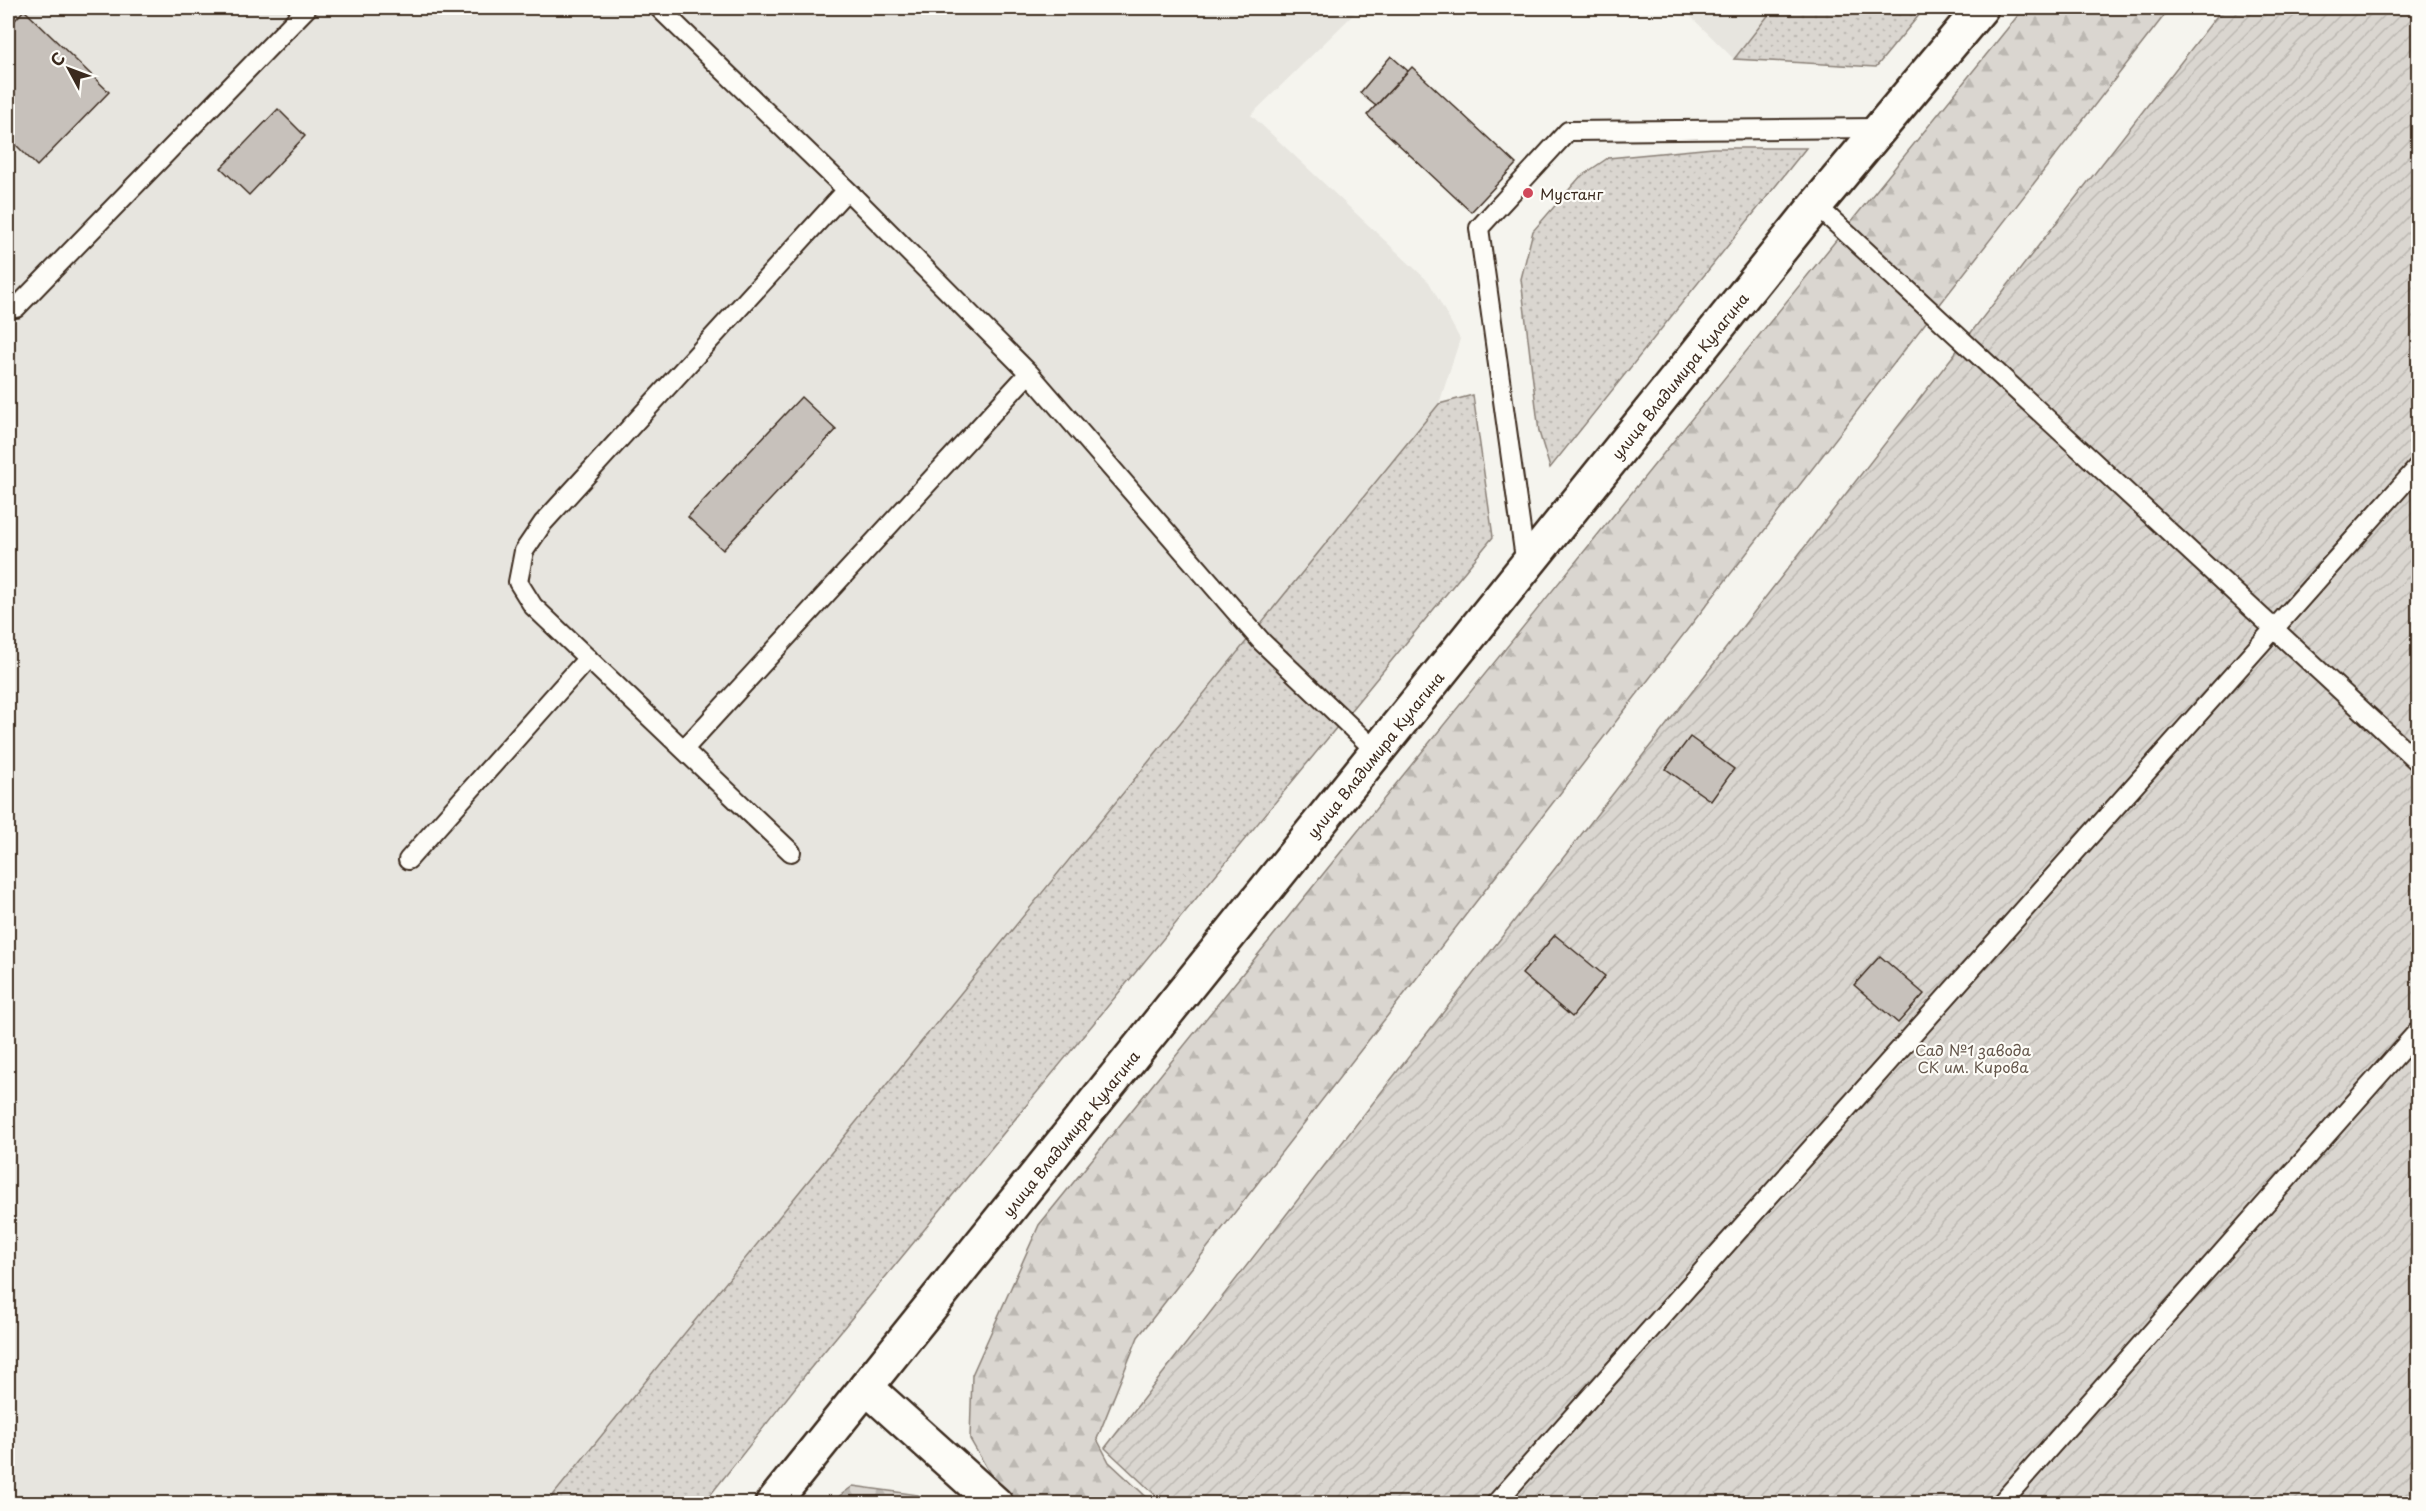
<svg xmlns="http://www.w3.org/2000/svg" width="2426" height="1511" viewBox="0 0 2426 1511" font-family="'Playpen Sans',sans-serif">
<defs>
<pattern id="grass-dots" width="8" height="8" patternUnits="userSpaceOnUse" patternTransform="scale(1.5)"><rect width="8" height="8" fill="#dad6d0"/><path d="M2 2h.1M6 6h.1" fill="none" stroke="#bcb8b2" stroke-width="1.8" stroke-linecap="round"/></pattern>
<pattern id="forest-firs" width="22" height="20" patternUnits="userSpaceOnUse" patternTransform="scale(1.5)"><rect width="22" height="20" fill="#dad6d0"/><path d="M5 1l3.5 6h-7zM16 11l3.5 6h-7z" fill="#bcb8b2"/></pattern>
<pattern id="garden-furrows" width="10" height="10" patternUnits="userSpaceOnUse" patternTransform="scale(1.5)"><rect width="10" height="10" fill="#dad6d0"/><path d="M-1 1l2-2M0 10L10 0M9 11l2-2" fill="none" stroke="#bcb8b2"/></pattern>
</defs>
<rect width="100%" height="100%" fill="#f5f4ee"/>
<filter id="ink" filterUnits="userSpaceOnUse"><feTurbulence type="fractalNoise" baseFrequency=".0167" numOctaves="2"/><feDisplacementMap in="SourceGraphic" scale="12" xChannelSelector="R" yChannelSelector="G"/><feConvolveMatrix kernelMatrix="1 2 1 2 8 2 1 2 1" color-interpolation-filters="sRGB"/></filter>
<g filter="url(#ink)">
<!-- built -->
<path fill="#e7e5df" d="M8 8H1360L1251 115 1429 282 1460 339 1439 404 546 1503H8Z
M1682 8H1774L1734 59Z"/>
<!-- grass -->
<path fill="url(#grass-dots)" stroke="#8a8077" stroke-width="1.5" d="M1774 8H1925L1876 67 1734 59Z
M1713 148H1806L1550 468 1539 432 1521 279 1533 231 1580 177 1608 158Z
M1473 395 1493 537 809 1370 704 1503 546 1504 1439 404Z"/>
<!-- forest -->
<path fill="url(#forest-firs)" stroke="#8a8077" stroke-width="1.5" d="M2024 8H2170L1138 1337 1097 1439 1109 1462 1153 1503H1020L993 1479 970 1439 972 1375 1039 1225Z
M853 1486 918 1495 932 1503H830Z"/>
<!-- garden -->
<path fill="url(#garden-furrows)" stroke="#8a8077" stroke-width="1.5" d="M2223 8H2418V1503L1165 1504 1105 1448Z"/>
<!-- building -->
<path fill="#c7c1bb" stroke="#3b2a1e" stroke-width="1.5" d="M24 10 109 92 37 166 8 137V28Z
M1391 56 1408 71 1376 106 1360 93Z
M1412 67 1516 164 1471 212 1367 115Z
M278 109 305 136 249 195 221 168Z
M801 397 836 430 723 550 688 517Z
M1690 737 1734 769 1711 801 1666 769Z
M1555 935 1605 976 1572 1017 1522 974Z
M1880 956 1924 994 1898 1023 1854 985Z"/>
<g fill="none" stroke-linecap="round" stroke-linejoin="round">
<!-- service casing -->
<g stroke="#3b2a1e" stroke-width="22">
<path id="service" d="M659 8 847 190 1029 373 1262 642 1377 752
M1816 205 2418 762
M8 300 16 308 307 8
M1526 566 1479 228 1568 131 1879 128
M684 749 1029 373
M791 852 533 606 518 582 524 551 543 523 847 190
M408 860 588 658
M1495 1504 2418 467
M2000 1504 2418 1031"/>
</g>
<!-- tertiary casing -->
<g stroke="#3b2a1e" stroke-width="38">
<g id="tertiary">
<path d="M866 1387 996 1504"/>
<path id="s1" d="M772 1504 1816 205 1981 8"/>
</g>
</g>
<!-- service -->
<use href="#service" stroke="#fdfcf7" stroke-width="18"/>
<!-- tertiary -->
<use href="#tertiary" stroke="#fdfcf7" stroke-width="33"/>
</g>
</g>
<!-- markers -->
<circle fill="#d1495b" stroke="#fdfcf7" stroke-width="2" cx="1528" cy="193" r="6"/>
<g text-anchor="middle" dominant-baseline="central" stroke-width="4.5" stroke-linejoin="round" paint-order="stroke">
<!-- poi labels -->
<g font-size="15" fill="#3b2a1e" stroke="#fdfcf7" text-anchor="start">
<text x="1540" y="193">Мустанг</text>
</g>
<!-- street labels -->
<g font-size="15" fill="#3b2a1e" stroke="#fdfcf7">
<text stroke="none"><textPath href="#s1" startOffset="1448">улица Владимира Кулагина</textPath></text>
<text stroke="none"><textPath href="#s1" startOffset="962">улица Владимира Кулагина</textPath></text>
<text stroke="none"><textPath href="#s1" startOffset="476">улица Владимира Кулагина</textPath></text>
</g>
<!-- park labels -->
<g font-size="15" fill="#63554a" stroke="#fdfcf7">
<text x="1973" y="1049">Сад №1 завода<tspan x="1973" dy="17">СК им. Кирова</tspan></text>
</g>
</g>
<!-- margin -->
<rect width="2426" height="1511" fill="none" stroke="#fdfcf7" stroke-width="30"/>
<rect x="15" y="15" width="2396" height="1481" fill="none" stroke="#3b2a1e" stroke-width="2" filter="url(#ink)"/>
<!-- north arrow -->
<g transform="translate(69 69) rotate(311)" stroke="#fdfcf7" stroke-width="4.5" paint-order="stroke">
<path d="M0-4.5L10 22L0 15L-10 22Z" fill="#3b2a1e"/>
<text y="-9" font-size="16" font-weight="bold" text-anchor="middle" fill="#3b2a1e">С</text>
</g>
</svg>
